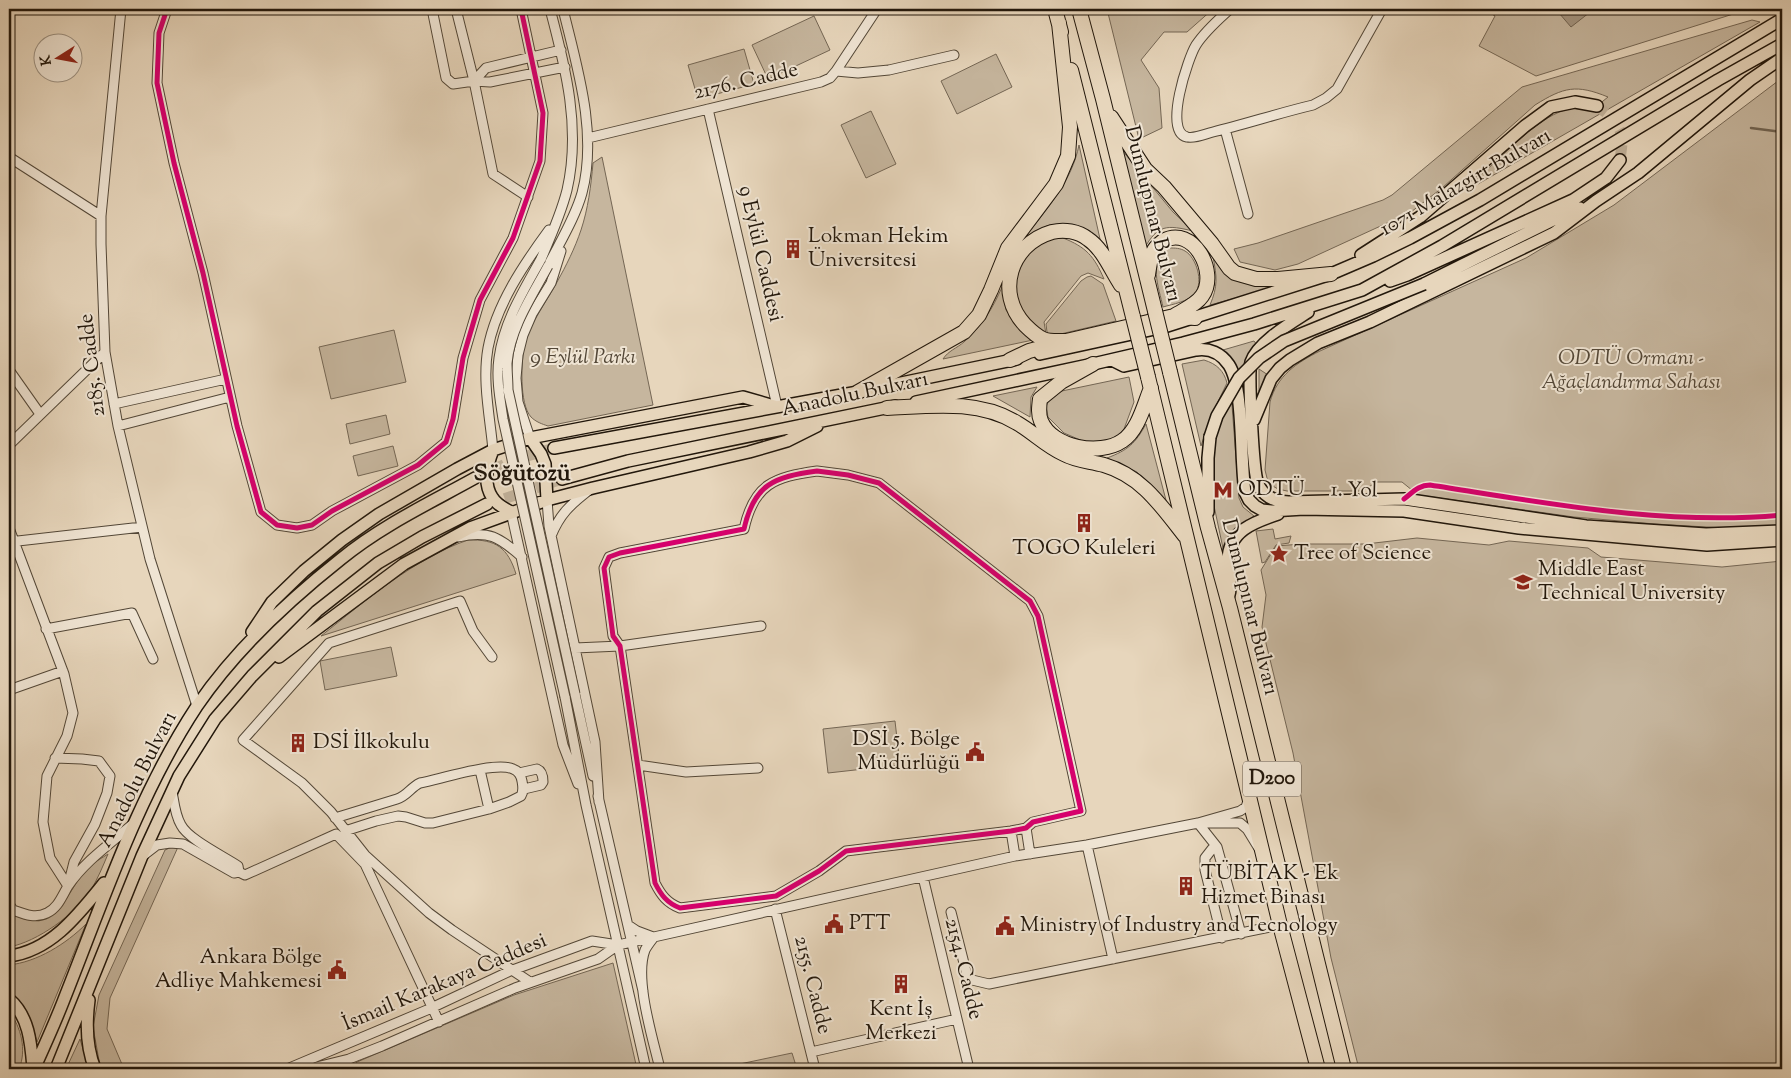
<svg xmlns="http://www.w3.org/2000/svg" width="1791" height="1078" viewBox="0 0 1791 1078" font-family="'Sorts Mill Goudy',serif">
<rect width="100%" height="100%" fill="#e7d6bc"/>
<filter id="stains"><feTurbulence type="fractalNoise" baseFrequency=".004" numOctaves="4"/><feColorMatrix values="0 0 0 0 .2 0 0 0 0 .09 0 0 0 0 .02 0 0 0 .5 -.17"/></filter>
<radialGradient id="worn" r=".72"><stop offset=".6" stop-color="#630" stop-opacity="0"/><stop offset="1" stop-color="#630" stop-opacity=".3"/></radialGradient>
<!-- green -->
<path fill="#c6b69e" stroke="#746654" d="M1107 9H1213L1187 32H1164L1141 60 1159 88 1162 128 1139 139Z
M1484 9H1746V10L1536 76 1479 46 1495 16Z
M814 16 830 50 768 79 752 45Z
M1752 20 1760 22 1478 184 1477 178C1502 158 1535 119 1565 110 1574 107 1583 109 1592 110L1608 97C1576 84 1564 87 1535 105L1442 188 1411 212 1298 264 1275 270 1240 262 1234 249 1258 243 1383 200 1392 195 1522 87Z
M744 49 754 84 698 99 688 65Z
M996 54 1012 87 957 114 941 81Z
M1782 78V525L1741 529 1655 524 1574 517 1418 495 1402 482H1377L1362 491H1287L1278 489 1271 485 1267 478 1265 470 1270 402C1277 376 1296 363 1320 351L1526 258 1614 205Z
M871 111 896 164 866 178 841 125Z
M1079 145 1100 239C1088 231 1061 221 1047 226 1039 229 1032 234 1025 237 1047 209 1072 181 1079 145Z
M1121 149 1173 212 1193 231C1167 225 1158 224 1144 249Z
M602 157 653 405 548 426C542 424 536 422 531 417 519 404 521 360 525 343 531 322 547 301 557 282 566 266 575 248 581 230 588 209 591 186 593 163Z
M1063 238C1086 247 1094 256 1104 279L1088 273 1081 276 1044 322 1046 334C1036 327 1027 321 1021 311 1009 291 1018 261 1034 247 1041 240 1054 238 1063 238Z
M1170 248C1175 248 1180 248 1185 251 1196 257 1204 282 1195 293 1188 302 1173 304 1163 307 1159 288 1147 259 1170 248Z
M1213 257 1221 269 1229 276 1280 286 1210 305C1218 286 1217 277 1213 257Z
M1091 276 1103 284 1116 321 1052 336 1047 332 1046 324 1081 281 1087 277Z
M1002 287 1006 310 1019 328 1033 340 943 359C948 351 957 348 964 342 982 326 993 308 1002 287Z
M394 330 406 382 331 399 319 347Z
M1254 341 1257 345 1246 425C1244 408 1245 389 1239 373 1236 363 1225 359 1223 350Z
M1204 360C1217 364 1224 371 1227 383L1211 416 1201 446 1182 364Z
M1259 369 1268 375 1259 391Z
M1129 377 1134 402 1124 429 1117 438 1096 442H1085L1064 433 1048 417 1046 406 1048 402 1057 392Z
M1037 387 1031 397 1030 417 993 396Z
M1231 392 1239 498 1243 507 1254 516 1236 528 1228 539 1224 553 1206 468V456Z
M386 415 390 434 350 444 346 424Z
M1146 424 1167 504 1137 472 1107 458C1128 450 1135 444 1146 424Z
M393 446 398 466 358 476 353 456Z
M1273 529 1275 539 1291 536 1289 543 1276 545 1265 562 1262 563 1256 531Z
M1417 538 1489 545 1509 541 1588 548 1601 557 1722 567 1782 561V1069H1359L1331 958 1293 753 1262 627 1266 595 1261 570 1276 546 1302 544H1366Z
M468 540C496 539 508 548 516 574L321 636C365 601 415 558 468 540Z
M391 647 397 676 325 690 320 661Z
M895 721 900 765 828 773 823 729Z
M172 847H178L110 998 107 1029 124 1069H102L100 1066 93 1027 99 995 165 850Z
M108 854C103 866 98 878 91 890 76 914 37 942 9 947V908C13 916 24 920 32 920 64 920 71 882 91 865 96 861 102 858 108 854Z
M86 924 37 1042C31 1020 28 1006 9 992V965C37 962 66 944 86 924Z
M613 963 637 1069H348L357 1062 514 995Z
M9 1011C21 1027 27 1050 19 1069H9Z
M80 1039 89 1069H66Z
M792 1053 797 1069H716Z"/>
<!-- water -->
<path fill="#a49580" stroke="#706351" d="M1564 9H1594L1571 27 1559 13Z"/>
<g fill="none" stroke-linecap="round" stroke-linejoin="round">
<!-- stream -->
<path stroke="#706351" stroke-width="2.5" d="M1751 128 1782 132"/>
<!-- major-tunnel -->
<path stroke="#c0b099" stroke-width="11" stroke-dasharray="11 5.5" stroke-linecap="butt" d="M1597 106 1613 118 1623 136 1620 160
M479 476 517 459 554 448
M489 504 562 479"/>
<!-- minor casing -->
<g stroke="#534737" stroke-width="11">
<path id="minor" d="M121 9 101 216V244L105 352 118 426 150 559 197 706
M167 9 159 33 157 83 174 163 203 273 237 426 261 512 277 525 297 528 312 525 332 511 418 465 446 442 453 419 463 358 480 300 513 238 540 161 543 113 521 9
M432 9 446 78 453 84 474 81 490 82 565 67
M456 9 474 81 493 174 528 197
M1230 9C1218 20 1205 31 1196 45 1188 58 1163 132 1187 137 1195 139 1205 134 1213 132 1246 124 1279 113 1313 105L1326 98 1337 89 1382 9
M836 71 858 73 889 70 954 55
M474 81 486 68 561 50
M708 109 777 406
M1225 129 1248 214
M588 138 821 82 830 78 836 71 877 9
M9 157 101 216
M541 259C551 236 561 214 567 190 581 129 566 69 550 9
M548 266C560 242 575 218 582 193 598 133 577 67 563 9
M9 370 40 414
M114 404 226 379
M118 426 230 397
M530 438 518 402 516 378 518 355 523 335 532 314 551 283 561 251
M9 445 105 352
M493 450C490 417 482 381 488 348 496 305 524 264 549 230
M817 471 848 475 879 483 1030 601 1038 616 1081 811 1033 822 1026 828 1011 831 846 851 819 871 776 896 680 908C667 903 661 895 655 883L620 646 613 636 604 568 609 557 620 553 744 529C754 484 774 477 817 471Z
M547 500 549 526 595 742 599 802
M511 512 563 745 578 784
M9 528 64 674 73 713 67 736 47 776 43 822 50 858 68 886
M551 536C560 514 570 505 588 491
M458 537C489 530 499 537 522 557
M9 542 142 527
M46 629 132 613 153 659
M575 648 620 646 761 626
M492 657 473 631 460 601 329 643 243 740 302 783 331 812 365 855 429 913 452 930 530 982
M9 690 63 671
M575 694 593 776
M565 697 586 805 646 1069
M55 758 82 759 99 761 110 776 107 793 95 824 74 862 68 886
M638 765 686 772 758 768
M480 770 489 809
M519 773 537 769C542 771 543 776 543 782L541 785 524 789
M172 791C174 802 175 815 181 825 188 839 223 856 238 866L239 872
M598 796 643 991
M335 818 397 799C407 796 411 787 420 783 441 779 496 761 513 769 519 771 521 775 522 781 523 787 524 791 521 796L509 802 489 809 433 823H425L406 817 398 816 376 821 345 831
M1198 823 1217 847 1212 849 1205 858V870L1222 938
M1205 823H1240L1247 829 1258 847
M1026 828 1030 854
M1011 831 1015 856
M1087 845 1113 959
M1217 847 1241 934
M144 855 157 845 170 843 183 844 234 873 239 872 245 875 336 834 365 864 439 1022
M923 877 969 1069
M9 904 13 910C24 914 35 919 47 913 58 908 62 896 68 886 84 862 111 843 133 824
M775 909 815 1069
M951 912 968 979 989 984 1280 925
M628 925 637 931 653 937
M654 937C651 941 647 946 645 950 634 979 653 1039 660 1069
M811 1052 957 1019
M287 1069 427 1010 510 971 592 941 618 945
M308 1069 349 1059 382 1046 515 988 598 959 618 945 1015 856 1087 845 1198 823 1240 811 1246 807 1249 798"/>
</g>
<!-- major casing -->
<g stroke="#22170b" stroke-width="14">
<path id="major" d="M1361 255 1420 217 1525 126 1551 107 1575 102 1597 106
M1390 281 1407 275 1573 200 1606 178 1620 160
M1424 284 1555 219 1580 208
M1308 312C1291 323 1258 342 1251 362 1248 373 1253 473 1258 484 1264 497 1275 502 1289 502L1404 499 1586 526 1706 534 1782 531
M1040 354 1164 327 1331 274 1373 256 1410 238 1480 200 1782 19
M1112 360 1124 366 1196 350C1209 348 1221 353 1229 365 1244 388 1240 461 1245 492L1249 500 1255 506 1262 510 1271 511 1304 509 1404 511 1519 528 1707 545 1782 540
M916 402 1093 364 1183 343 1254 324 1362 290 1442 246 1718 80 1782 44
M1254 420 1271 379 1280 368 1290 360 1318 343 1370 322 1554 233 1596 201 1638 173 1750 80 1782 58
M530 438 541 454 545 464 547 500
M554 448 858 392 1017 359
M493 450C487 465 483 483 492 497 496 504 505 509 511 512
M562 479 628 461 895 406
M1208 512V458L1210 437
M1228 599C1233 584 1228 575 1228 561 1228 531 1254 522 1278 514
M252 632 272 602 304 571 342 540 379 514 457 469 493 450 530 438 743 397 774 406
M279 657 404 564 470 528 547 500 593 488 749 452 787 441 817 426
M9 956C51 951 79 914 104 883
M9 999C29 1016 31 1043 33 1068
M89 1000C86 1023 86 1047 95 1069
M34 1069C44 1047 54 1025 63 1002 103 902 137 797 197 706 235 650 288 601 341 559 381 526 430 503 475 478
M56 1069 142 856 179 776 215 719 252 676 317 611 378 563 422 537 487 504"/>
</g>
<!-- highway casing -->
<g stroke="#22170b" stroke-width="16">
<path id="highway" d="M1055 9 1061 32
M1079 9 1103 99 1155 311
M1071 70 1133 317
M1111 117 1145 169 1164 187 1212 244 1229 268 1235 273 1256 279H1278L1331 274
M1148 275C1149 268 1150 259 1153 252 1155 247 1159 244 1163 241 1193 224 1219 273 1202 296 1196 305 1183 310 1174 316
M1066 341C1058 341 1050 342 1043 339 1036 336 1031 331 1025 325 995 293 1010 244 1052 232 1064 229 1078 231 1088 239 1103 249 1111 270 1121 285
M1010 360 1029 351 1066 341 1174 316 1195 318
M1093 364 1061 382 1040 399C1039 407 1038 414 1041 421 1052 448 1100 456 1122 441 1138 431 1144 405 1151 388
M1170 372 1208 528 1230 608 1344 1069
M1148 377 1280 925 1318 1069
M858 392 964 332 979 315 991 290 1008 248 1056 184 1068 156 1070 127 1059 23
M887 408C930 406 978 399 1017 423 1033 432 1046 446 1064 454 1077 461 1090 461 1104 465 1142 476 1162 507 1185 536"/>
</g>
<!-- minor -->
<use href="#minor" stroke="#efe4d3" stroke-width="9"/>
<!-- major -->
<use href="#major" stroke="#e7d6bc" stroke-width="11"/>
<!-- highway -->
<use href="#highway" stroke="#e7d6bc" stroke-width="14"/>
<!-- minor-bridge casing -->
<g stroke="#534737" stroke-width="11" stroke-linecap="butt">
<path id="minor-bridge" d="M541 259C524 290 504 321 499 358 496 378 500 399 503 419L565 697
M548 266C532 296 510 328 507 363 507 372 508 381 508 390L575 694"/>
</g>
<!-- major-bridge casing -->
<g stroke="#22170b" stroke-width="14" stroke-linecap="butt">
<path id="major-bridge" d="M1210 437 1217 416 1239 378 1259 358 1284 341 1424 284"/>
</g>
<!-- highway-bridge casing -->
<g stroke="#22170b" stroke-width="16" stroke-linecap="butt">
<path id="highway-bridge" d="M1155 311 1170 372
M1133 317 1148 377"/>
</g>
<!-- minor-bridge -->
<use href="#minor-bridge" stroke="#efe4d3" stroke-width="9"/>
<!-- major-bridge -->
<use href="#major-bridge" stroke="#e7d6bc" stroke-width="11"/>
<!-- highway-bridge -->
<use href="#highway-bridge" stroke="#e7d6bc" stroke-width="14"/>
<!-- cycleway casing -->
<g stroke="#efe4d3" stroke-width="8">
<path id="cycleway" d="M167 9 159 33 157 83 174 163 203 273 237 426 261 512 277 525 297 528 312 525 332 511 418 465 446 442 453 419 463 358 480 300 513 238 540 161 543 113 521 9
M817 471 848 475 879 483 1030 601 1038 616 1081 811 1033 822 1026 828 1011 831 846 851 819 871 776 896 680 908C667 903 661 895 655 883L620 646 613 636 604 568 609 557 620 553 744 529C754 484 774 477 817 471Z
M1404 499C1413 492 1419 485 1430 485 1547 503 1663 526 1782 515"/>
</g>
<!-- cycleway -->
<use href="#cycleway" stroke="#d6006c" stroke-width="5"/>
</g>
<!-- icons -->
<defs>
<g id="building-bare" transform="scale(1.5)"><path d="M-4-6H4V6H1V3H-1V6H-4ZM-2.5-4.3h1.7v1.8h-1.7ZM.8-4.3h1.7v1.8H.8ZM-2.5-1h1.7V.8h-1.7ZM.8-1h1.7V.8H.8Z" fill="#8f2418" stroke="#efe4d3" stroke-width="2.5" paint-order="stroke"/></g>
<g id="metro-bare" transform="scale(1.5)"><path d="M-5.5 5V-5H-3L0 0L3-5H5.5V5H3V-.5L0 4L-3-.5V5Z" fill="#8f2418" stroke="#efe4d3" stroke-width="2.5" paint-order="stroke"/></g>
<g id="sight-bare" transform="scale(1.5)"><path d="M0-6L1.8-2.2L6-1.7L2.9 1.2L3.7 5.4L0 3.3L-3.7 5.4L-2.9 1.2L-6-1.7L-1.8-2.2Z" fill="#8f2418" stroke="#efe4d3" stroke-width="2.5" paint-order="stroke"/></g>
<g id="university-bare" transform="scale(1.5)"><path d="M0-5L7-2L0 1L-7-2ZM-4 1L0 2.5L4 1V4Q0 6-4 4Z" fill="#8f2418" stroke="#efe4d3" stroke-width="2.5" paint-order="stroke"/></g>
<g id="civic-bare" transform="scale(1.5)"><path d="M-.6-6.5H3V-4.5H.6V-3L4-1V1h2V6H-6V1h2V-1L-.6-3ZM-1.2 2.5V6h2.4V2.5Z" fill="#8f2418" stroke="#efe4d3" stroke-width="2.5" paint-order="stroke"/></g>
</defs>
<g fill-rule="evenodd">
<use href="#building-bare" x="793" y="249"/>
<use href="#metro-bare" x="1223" y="490"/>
<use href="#building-bare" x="1084" y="523"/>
<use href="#sight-bare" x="1279" y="554"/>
<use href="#university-bare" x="1523" y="582"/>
<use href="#building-bare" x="298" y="743"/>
<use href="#civic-bare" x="975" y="752"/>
<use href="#building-bare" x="1186" y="886"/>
<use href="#civic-bare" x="834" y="924"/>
<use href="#civic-bare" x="1005" y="926"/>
<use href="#civic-bare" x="337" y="970"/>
<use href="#building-bare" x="901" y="984"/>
</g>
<g text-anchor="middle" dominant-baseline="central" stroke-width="4" stroke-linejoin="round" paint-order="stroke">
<!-- shield labels -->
<rect fill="#efe4d3" stroke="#605447" stroke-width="1" x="1243" y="761.5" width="58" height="35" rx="4"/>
<g font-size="20" font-weight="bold" fill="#22170b">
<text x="1272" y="779">D200</text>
</g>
<!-- street labels -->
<g font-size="21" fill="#22170b" stroke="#efe4d3">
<text transform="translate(746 82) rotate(-13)">2176. Cadde</text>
<text transform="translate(1466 183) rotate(-30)">1071 Malazgirt Bulvarı</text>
<text transform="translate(1152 214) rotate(76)">Dumlupınar Bulvarı</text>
<text transform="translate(760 254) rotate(77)">9 Eylül Caddesi</text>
<text transform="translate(93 365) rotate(-97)">2185. Cadde</text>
<text transform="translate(855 395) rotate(-12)">Anadolu Bulvarı</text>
<text transform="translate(1354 491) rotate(1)">1. Yol</text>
<text transform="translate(1249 607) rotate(76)">Dumlupınar Bulvarı</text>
<text transform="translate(138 780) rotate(-63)">Anadolu Bulvarı</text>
<text transform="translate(963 969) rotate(76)">2154. Cadde</text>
<text transform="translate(445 983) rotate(-23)">İsmail Karakaya Caddesi</text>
<text transform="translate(812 985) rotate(76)">2155. Cadde</text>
</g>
<!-- poi labels -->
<g font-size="21" fill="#22170b" stroke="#efe4d3" text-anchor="start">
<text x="808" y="237">Lokman Hekim<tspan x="808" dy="24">Üniversitesi</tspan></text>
<text x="1238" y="490">ODTÜ</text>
<text x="1084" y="549" text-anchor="middle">TOGO Kuleleri</text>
<text x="1294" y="554">Tree of Science</text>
<text x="1538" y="570">Middle East<tspan x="1538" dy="24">Technical University</tspan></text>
<text x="960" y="740" text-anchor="end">DSİ 5. Bölge<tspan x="960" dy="24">Müdürlüğü</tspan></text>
<text x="313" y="743">DSİ İlkokulu</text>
<text x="1201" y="874">TÜBİTAK - Ek<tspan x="1201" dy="24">Hizmet Binası</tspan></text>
<text x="849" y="924">PTT</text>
<text x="1020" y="926">Ministry of Industry and Tecnology</text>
<text x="322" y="958" text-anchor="end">Ankara Bölge<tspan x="322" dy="24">Adliye Mahkemesi</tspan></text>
<text x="901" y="1010" text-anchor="middle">Kent İş<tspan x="901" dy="24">Merkezi</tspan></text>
</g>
<!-- park labels -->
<g font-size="21" font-style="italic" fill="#534737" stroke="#efe4d3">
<text x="583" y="358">9 Eylül Parkı</text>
<text x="1631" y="359">ODTÜ Ormanı -<tspan x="1631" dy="24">Ağaçlandırma Sahası</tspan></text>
</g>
<!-- quarter labels -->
<g font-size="24" font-weight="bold" fill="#22170b" stroke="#efe4d3">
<text x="522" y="474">Söğütözü</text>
</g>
</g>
<!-- margin -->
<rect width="1791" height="1078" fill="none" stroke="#e7d6bc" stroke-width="30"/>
<rect x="10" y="10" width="1771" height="1058" fill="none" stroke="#22170b" stroke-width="2.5"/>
<rect x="15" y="15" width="1761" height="1048" fill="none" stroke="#22170b"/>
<!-- north arrow -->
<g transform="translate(58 58) rotate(259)"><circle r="24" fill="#efe4d3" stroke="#9d9283"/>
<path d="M0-4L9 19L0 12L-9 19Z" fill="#8f2418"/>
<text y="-8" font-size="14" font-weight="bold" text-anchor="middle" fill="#22170b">K</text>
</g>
<rect width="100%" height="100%" filter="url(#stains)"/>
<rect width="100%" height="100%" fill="url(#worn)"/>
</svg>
